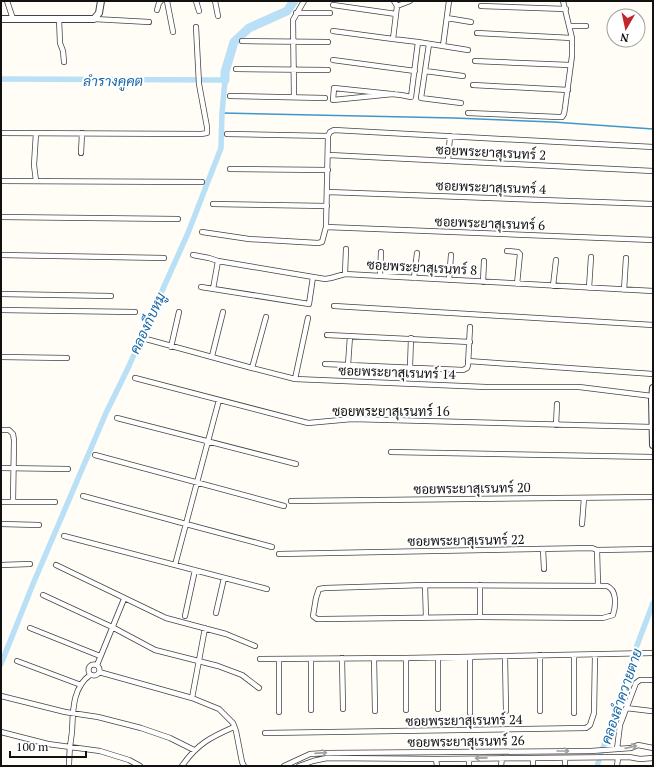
<svg xmlns="http://www.w3.org/2000/svg" width="654" height="767" viewBox="0 0 654 767" font-family="'PT Serif',Sarabun,serif">
<rect width="100%" height="100%" fill="#fffdf5"/>
<g fill="none" stroke-linecap="round" stroke-linejoin="round">
<!-- stream -->
<path stroke="#3f96cf" stroke-width="1.5" d="M222 113 454 118 553 122 653 129"/>
<!-- canal -->
<path stroke="#b9e0f7" stroke-width="5.5" d="M1 79 225 80 222 113 221 148 188 233 153 311 129 366 106 413 33 584 1 664
M597 766 636 648 653 603"/>
<!-- river -->
<path stroke="#b9e0f7" stroke-width="9" d="M225 80V72L234 42 249 28 287 11 294 1"/>
<!-- minor casing -->
<g stroke="#444" stroke-width="6">
<path id="minor" d="M7 1 13 19
M167 1 173 32
M196 1 199 11
M215 1 218 16
M333 5 396 14
M397 6 410 1
M481 6 566 9
M157 10 159 3 161 1
M296 13H330
M447 18 471 22
M59 19 60 43 63 51 64 62
M94 19 149 22
M570 26H586
M333 31 393 39
M477 33 572 38
M242 41 328 42
M418 42 468 50
M429 44 421 98 461 103
M443 46 449 1
M333 60 415 71
M475 61 570 65
M236 69 328 70
M425 71 463 76
M473 85 568 90
M393 94 333 100 334 88 401 95 411 97 418 42 393 39 397 6 394 1
M230 96 325 98
M294 97 293 20 304 1
M468 113 558 117H562L564 114 565 108 572 56V38L563 1
M1 133 201 134 207 133V127L199 84 196 27
M36 133 34 165 36 181
M227 134 328 136
M81 153 82 133
M329 155 653 171
M448 161 450 136
M230 169 328 170
M1 181 202 182
M328 192 653 204
M213 204 327 206
M1 217 178 219
M326 227 653 240
M202 232 249 239 318 243 322 242 326 227 328 136 330 132 334 130 653 147
M507 251 518 252 520 254 517 284
M1 255 164 258
M193 255 209 258 218 261 325 279 331 278 345 274 653 291
M345 274 346 249
M380 276 381 252
M414 278 417 253
M449 280 451 255
M483 282 484 261
M553 286 556 260
M201 287 309 304 313 277
M589 288 591 257
M213 289 218 261
M624 290 626 258
M1 294 111 296
M334 306 653 325
M1 310 135 312
M327 335 470 342
M146 339 252 368 295 379 486 387H579L652 396
M171 347 179 312
M212 356 223 312
M1 357 67 358
M468 361 653 374
M325 364 463 370 467 368 468 365 470 327
M348 365 350 336
M410 367 411 338
M252 368 266 317
M135 378 308 423 352 419 652 427
M295 379 308 318
M117 418 296 464
M556 425 557 404
M1 430H9L13 434 14 440 13 502
M391 452 653 457
M95 455 284 506
M1 468 68 469
M83 496 186 524 272 547
M291 501 653 497
M1 502H55
M1 524 39 525
M582 524 584 498
M64 536 267 589
M543 549 544 569
M597 550 598 585
M279 554 592 548 597 550 653 549
M1 565 30 564
M56 565 166 618 226 634 255 646
M175 565 219 400
M425 585 607 586C617 590 616 605 613 615L603 618 480 617 323 619H317L313 616 316 598 319 589 325 588Z
M425 585 426 617
M480 585V617
M43 595 112 627 155 650 218 666 242 675 259 688
M216 613 224 578
M185 616 195 570
M30 628 100 656
M574 655V713
M505 656 506 711
M470 657V713
M342 658 343 709
M374 658 375 711
M438 658V709
M260 659 406 658 653 653
M311 659V710
M279 660V712
M17 661 81 685
M88.5 670a5.5 5.5 0 1 1 11 0a5.5 5.5 0 1 1-11 0Z
M97 665 124 599
M99 672 192 698 219 709 233 723 236 731 242 762 244 766
M1 696 65 712 98 717 141 728 170 738 194 750
M192 698 205 628
M626 708 651 711
M406 710V658
M540 711V655
M1 732 48 744 100 751 129 760 140 766
M265 733 586 728 590 725 594 713 595 655
M617 749 620 725 636 683 640 680H653
M533 758V766
M436 759 437 766
M69 766C69 755 70 743 72 732 73 712 72 688 90 675
M182 766C197 744 211 737 234 727
M284 766 310 754 326 753 591 751 631 748 638 745 653 748
M299 766 313 761 327 758 436 759 629 757 640 759 653 758
M469 766V759
M501 766 502 758
M565 766V758
M617 766 618 758"/>
</g>
<!-- tertiary casing -->
<g stroke="#444" stroke-width="8">
<path id="tertiary" d="M1 19H94L99 13 101 1
M653 388 652 399 653 445"/>
</g>
<!-- minor -->
<use href="#minor" stroke="#fff" stroke-width="4.5"/>
<!-- tertiary -->
<use href="#tertiary" stroke="#fff" stroke-width="6"/>
</g>
<!-- one-way arrows -->
<defs><path id="oneway-shaft" d="M-6 0H5M1.5-3L5.5 0L1.5 3" fill="none" stroke-width="1.6" stroke-linecap="round" stroke-linejoin="round"/></defs>
<g stroke="#a0a0a0">
<use href="#oneway-shaft" transform="translate(631 747) rotate(-13)"/>
<use href="#oneway-shaft" transform="translate(563 751)"/>
<use href="#oneway-shaft" transform="translate(321 753) rotate(-4)"/>
<use href="#oneway-shaft" transform="translate(481 758) rotate(179)"/>
</g>
<g text-anchor="middle" dominant-baseline="central" stroke-width="4" stroke-linejoin="round" paint-order="stroke">
<!-- street labels -->
<g font-size="13" fill="#111" stroke="#fff">
<text transform="translate(491 152) rotate(3)">ซอยพระยาสุเรนทร์ 2</text>
<text transform="translate(491 187) rotate(2)">ซอยพระยาสุเรนทร์ 4</text>
<text transform="translate(490 223) rotate(2)">ซอยพระยาสุเรนทร์ 6</text>
<text transform="translate(422 267) rotate(3)">ซอยพระยาสุเรนทร์ 8</text>
<text transform="translate(397 372) rotate(2)">ซอยพระยาสุเรนทร์ 14</text>
<text x="391" y="411">ซอยพระยาสุเรนทร์ 16</text>
<text transform="translate(472 488) rotate(-1)">ซอยพระยาสุเรนทร์ 20</text>
<text transform="translate(466 540) rotate(-1)">ซอยพระยาสุเรนทร์ 22</text>
<text transform="translate(464 720) rotate(-1)">ซอยพระยาสุเรนทร์ 24</text>
<text transform="translate(466 741) rotate(-1)">ซอยพระยาสุเรนทร์ 26</text>
</g>
<!-- water labels -->
<g font-size="14" font-style="italic" fill="#1768a6" stroke="#fff">
<text x="113" y="80">ลำรางคูคต</text>
<text transform="translate(147 323) rotate(-65)">คลองกีบหมู</text>
<text transform="translate(621 696) rotate(-71)">คลองลำควายตาย</text>
</g>
</g>
<!-- border -->
<rect width="654" height="767" fill="none" stroke="#111111" stroke-width="4"/>
<!-- north arrow -->
<g transform="translate(626 28) rotate(189)"><circle r="19" fill="#ffffff" stroke="#a0a0a0"/>
<path d="M0-3L7 15L0 10L-7 15Z" fill="#c4262e"/>
<text y="-6" font-size="11" font-weight="bold" text-anchor="middle" fill="#111111">N</text>
</g>
<!-- scale -->
<path d="M10 751v6h76v-6" fill="none" stroke="#111111" stroke-width="2"/>
<text x="16" y="751" font-size="12" fill="#111111" stroke="#ffffff" stroke-width="3" paint-order="stroke">100 m</text>
</svg>
